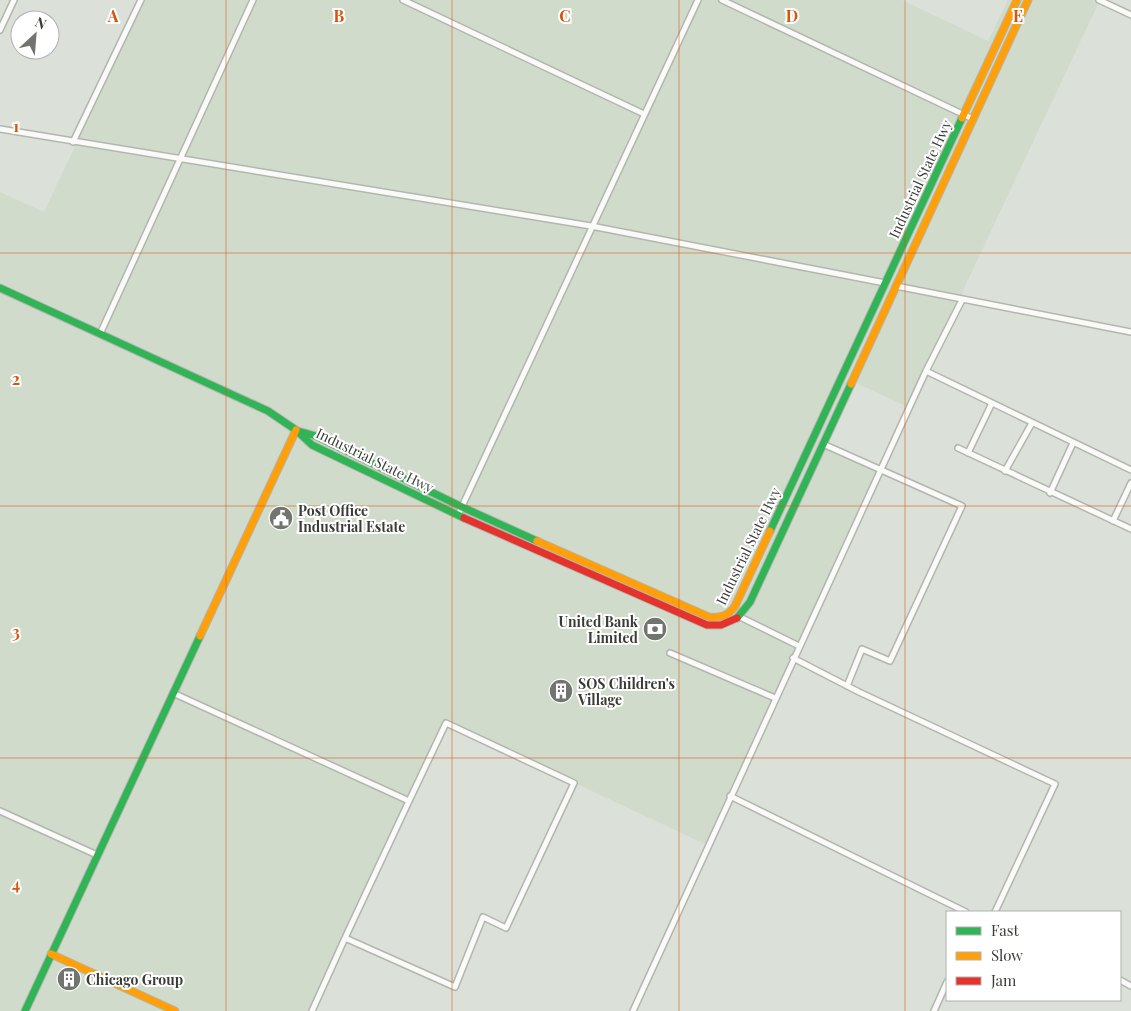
<svg xmlns="http://www.w3.org/2000/svg" width="1131" height="1011" viewBox="0 0 1131 1011" font-family="'Playfair Display',serif">
<rect width="100%" height="100%" fill="#dbe0d8"/>
<!-- built -->
<path fill="#d1dbcb" d="M144 0H902L988 41 1008 0H1100L908 407 854 382 824 446 878 473 707 845 449 724 314 1011H0V192L44 212Z"/>
<g fill="none" stroke-linecap="round" stroke-linejoin="round">
<!-- street casing -->
<g stroke="#b2b6af" stroke-width="8">
<path id="street" d="M403 0 644 114
M722 0 973 119
M1099 0 1131 15
M0 30 14 0
M0 129 591 226 885 283
M73 142 141 0
M896 286 1131 332
M962 300 926 371 1131 470
M100 334 253 0
M823 444 962 506 890 661 862 649 847 686
M958 448 1131 529
M968 453 992 403
M1005 471 1032 423
M1050 493 1073 443
M458 515 698 0
M1113 521 1131 483
M740 617 799 646
M670 653 775 698
M793 658 859 692 1055 784 995 912
M173 693 409 801 446 723 574 783 506 928 483 917 455 987 345 938 409 801
M730 796 966 912
M0 811 97 855
M1120 980 1131 986
M312 1011 345 938
M633 1011 926 371
M934 1011 947 982"/>
</g>
<!-- fast casing -->
<g stroke="#b2b6af" stroke-width="9">
<path id="fast" d="M0 288 268 411 296 430 312 445 464 518
M298 431 316 436 462 507 537 541
M770 531 962 118
M737 618 750 602 851 384
M25 1011 200 636"/>
</g>
<!-- slow casing -->
<g stroke="#b2b6af" stroke-width="9">
<path id="slow" d="M962 118 1017 0
M851 384 1028 0
M537 541 709 617C721 618 728 616 735 606L770 531
M200 636 296 430
M51 954 175 1011"/>
</g>
<!-- jam casing -->
<g stroke="#b2b6af" stroke-width="9">
<path id="jam" d="M464 518 707 625H721L737 618"/>
</g>
<!-- street -->
<use href="#street" stroke="#fafaf9" stroke-width="5"/>
<!-- fast -->
<use href="#fast" stroke="#30b455" stroke-width="7"/>
<!-- slow -->
<use href="#slow" stroke="#ff9f0a" stroke-width="7"/>
<!-- jam -->
<use href="#jam" stroke="#e5322d" stroke-width="7"/>
</g>
<!-- grid -->
<path fill="none" stroke="#d65610" stroke-width="1" stroke-opacity="0.55" d="M226 0V1011M452 0V1011M679 0V1011M905 0V1011M0 253H1131M0 506H1131M0 758H1131"/>
<!-- icons -->
<defs>
<g id="civic-disc" transform="scale(1.25)"><circle r="9.5" fill="#72756f" stroke="#fff"/><path d="M-.6-6.5H3V-4.5H.6V-3L4-1V1h2V6H-6V1h2V-1L-.6-3ZM-1.2 2.5V6h2.4V2.5Z" fill="#fff"/></g>
<g id="bank-disc" transform="scale(1.25)"><circle r="9.5" fill="#72756f" stroke="#fff"/><path d="M-6-4H6V4H-6ZM0-2.3a2.3 2.3 0 1 0 0 4.6a2.3 2.3 0 1 0 0-4.6Z" fill="#fff"/></g>
<g id="building-disc" transform="scale(1.25)"><circle r="9.5" fill="#72756f" stroke="#fff"/><path d="M-4-6H4V6H1V3H-1V6H-4ZM-2.5-4.3h1.7v1.8h-1.7ZM.8-4.3h1.7v1.8H.8ZM-2.5-1h1.7V.8h-1.7ZM.8-1h1.7V.8H.8Z" fill="#fff"/></g>
</defs>
<g fill-rule="evenodd">
<use href="#civic-disc" x="281" y="518"/>
<use href="#bank-disc" x="655" y="629"/>
<use href="#building-disc" x="561" y="691"/>
<use href="#building-disc" x="69" y="979"/>
</g>
<g text-anchor="middle" dominant-baseline="central" stroke-width="4" stroke-linejoin="round" paint-order="stroke">
<!-- street labels -->
<g font-size="14" fill="#393c36" stroke="#fff">
<text transform="translate(920 179) rotate(-65)">Industrial State Hwy</text>
<text transform="translate(375 460) rotate(26)">Industrial State Hwy</text>
<text transform="translate(748 546) rotate(-64)">Industrial State Hwy</text>
</g>
<!-- poi labels -->
<g font-size="14" font-weight="bold" fill="#393c36" stroke="#fff" text-anchor="start">
<text x="298" y="510">Post Office<tspan x="298" dy="16">Industrial Estate</tspan></text>
<text x="638" y="621" text-anchor="end">United Bank<tspan x="638" dy="16">Limited</tspan></text>
<text x="578" y="683">SOS Children's<tspan x="578" dy="16">Village</tspan></text>
<text x="86" y="979">Chicago Group</text>
</g>
</g>
<g font-size="16" text-anchor="middle" font-weight="bold" fill="#d65610" stroke="#fff" stroke-width="4" stroke-linejoin="round" paint-order="stroke">
<text x="113" y="22">A</text>
<text x="339" y="22">B</text>
<text x="565" y="22">C</text>
<text x="792" y="22">D</text>
<text x="1018" y="22">E</text>
<text x="16" y="132">1</text>
<text x="16" y="385">2</text>
<text x="16" y="638">3</text>
<text x="16" y="890">4</text>
</g>
<!-- legend -->
<rect x="946" y="911" width="175" height="90" fill="#ffffff" stroke="#b0b1af"/>
<rect x="956" y="927" width="25" height="8" fill="#30b455" stroke="#b0b1af"/>
<text x="991" y="936" font-size="15" fill="#393c36">Fast</text>
<rect x="956" y="952" width="25" height="8" fill="#ff9f0a" stroke="#b0b1af"/>
<text x="991" y="961" font-size="15" fill="#393c36">Slow</text>
<rect x="956" y="977" width="25" height="8" fill="#e5322d" stroke="#b0b1af"/>
<text x="991" y="986" font-size="15" fill="#393c36">Jam</text>
<!-- north arrow -->
<g transform="translate(35 35) rotate(26)"><circle r="24" fill="#ffffff" stroke="#b0b1af"/>
<path d="M0-4L9 19L0 12L-9 19Z" fill="#72756f"/>
<text y="-8" font-size="14" font-weight="bold" text-anchor="middle" fill="#393c36">N</text>
</g>
</svg>
